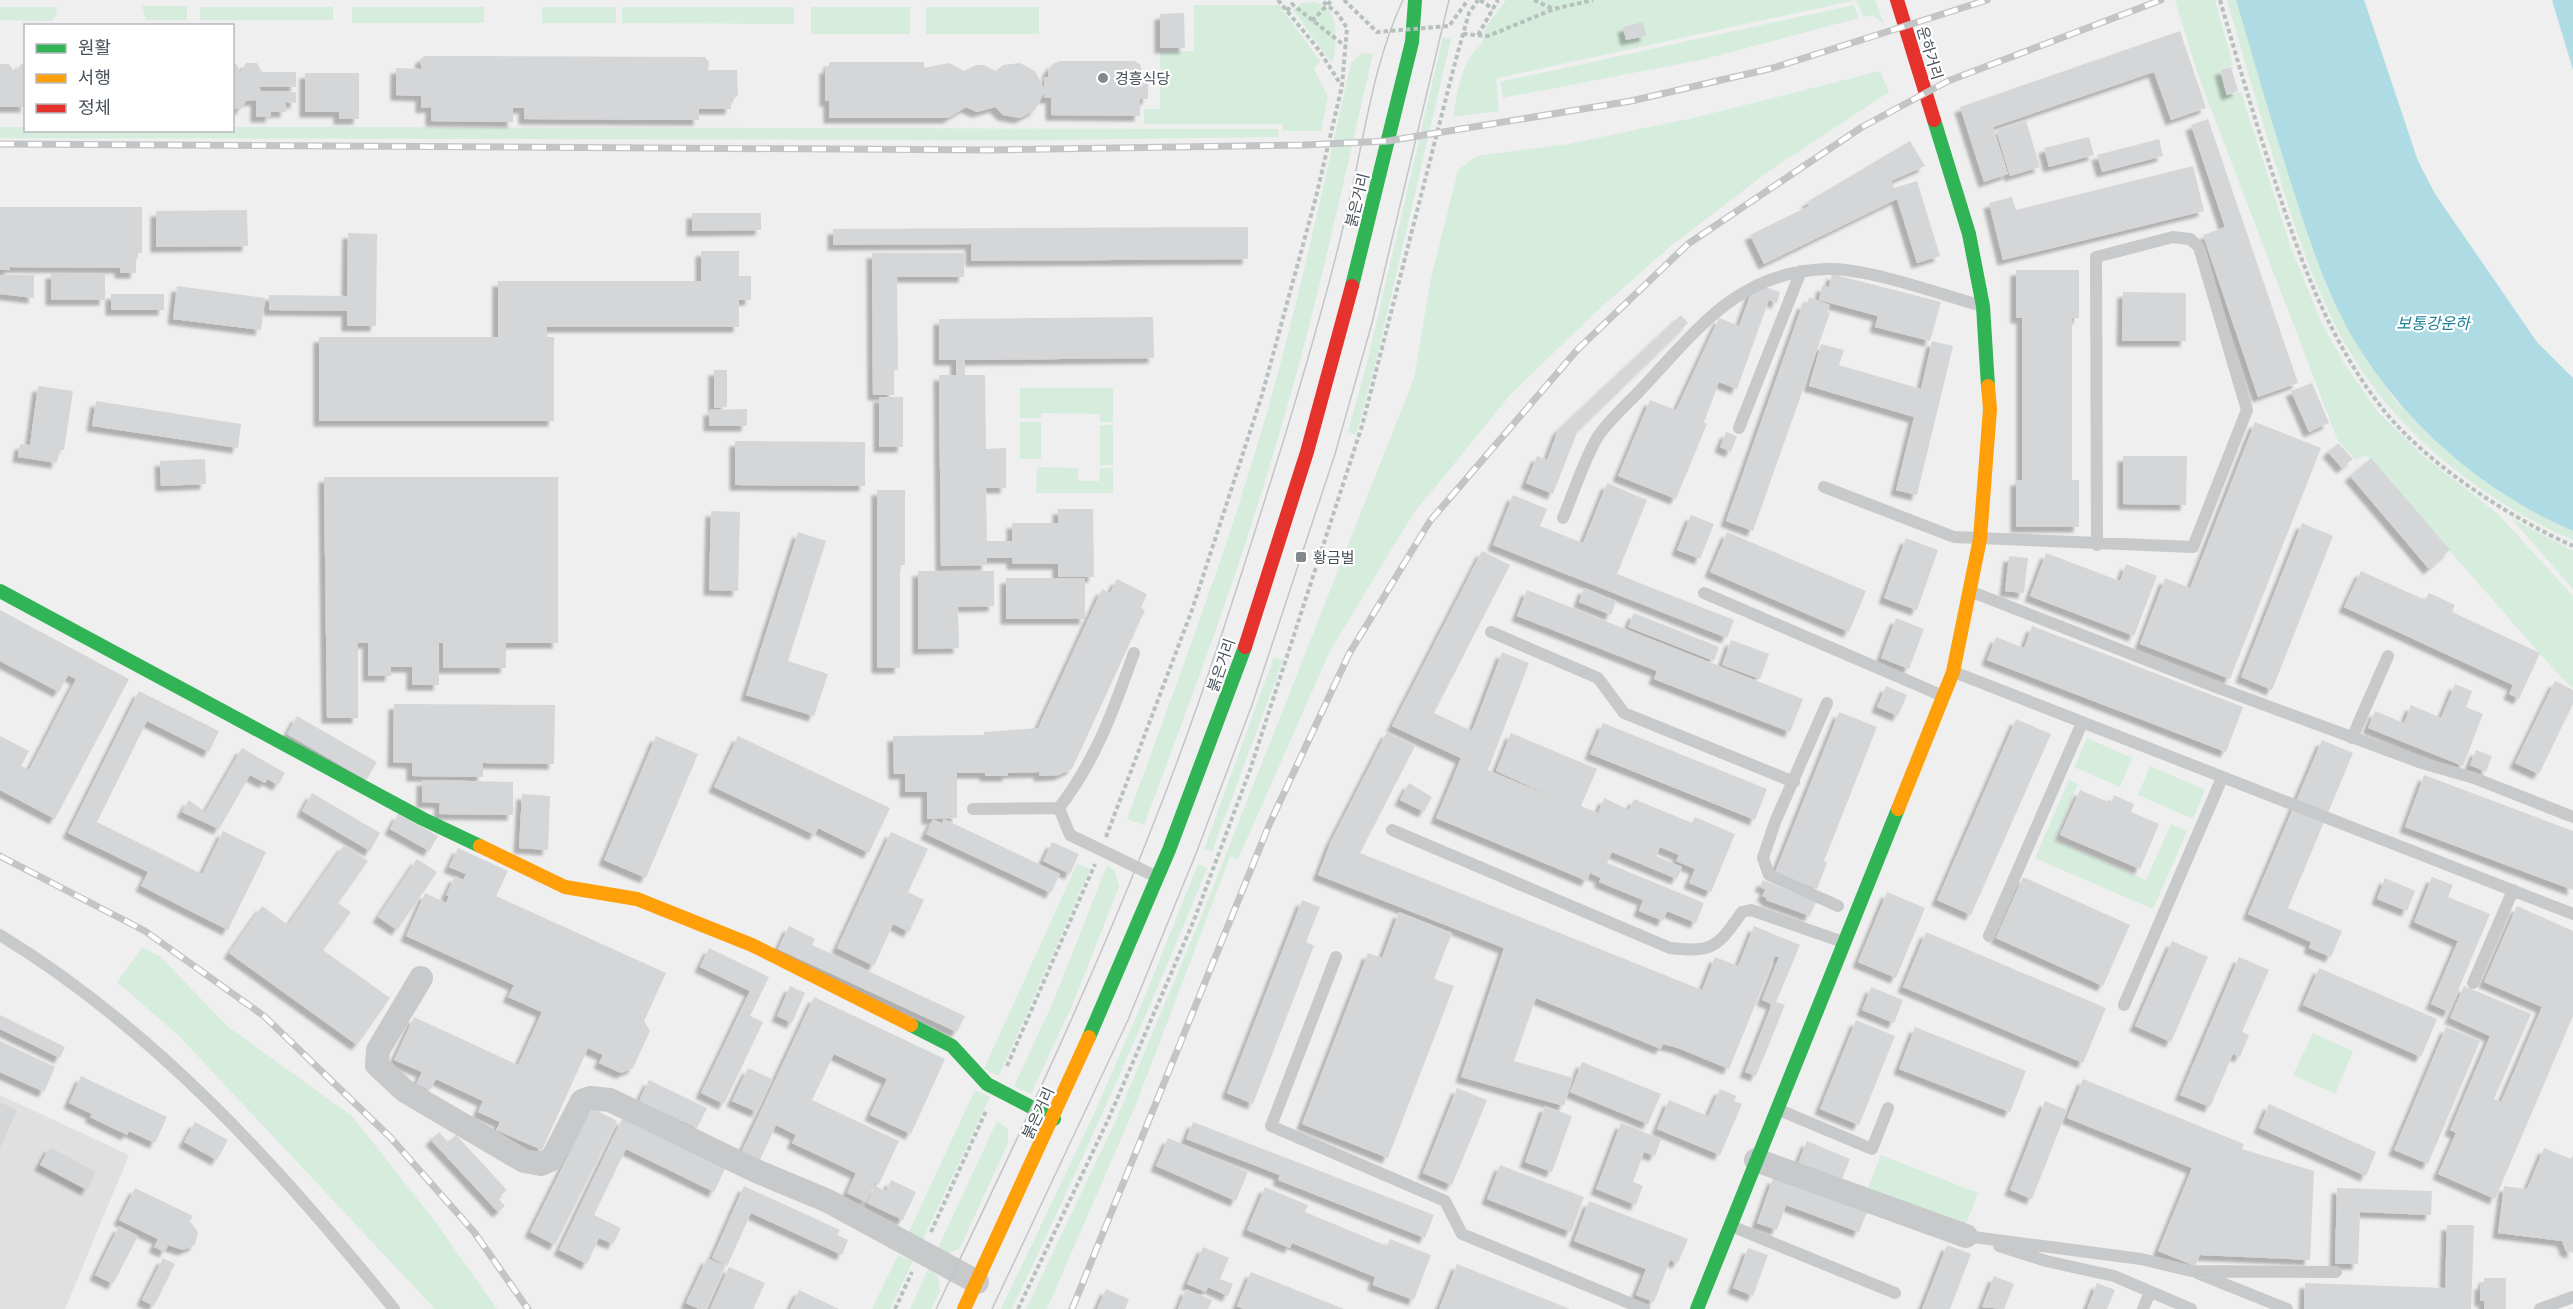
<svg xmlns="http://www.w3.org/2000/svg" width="2573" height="1309" viewBox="0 0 2573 1309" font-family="Montserrat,'Noto Sans KR',sans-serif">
<defs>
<filter id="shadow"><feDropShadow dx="-5.5" dy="5.5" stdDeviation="1.5" flood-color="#0004"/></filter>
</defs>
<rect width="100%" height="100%" fill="#efefef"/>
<!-- education -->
<path fill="#e1e0e0" d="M0 1095 129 1155 65 1309H0Z"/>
<!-- green -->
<path fill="#d6ecdd" d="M1506 0H1875L1884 24 1873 15 1864 17 1856 0 1507 76 1496 79 1499 111 1453 117C1458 91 1460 61 1482 44L1485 28Z
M2175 0H2215L2233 65 2219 70 2226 96 2241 92 2291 248 2322 324 2345 365 2378 412 2422 455 2498 514 2573 596V688L2557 673 2366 455 2356 460 2338 441 2198 75Z
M2227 0H2236L2309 240 2340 312 2364 357 2396 401 2550 521 2573 531V540C2487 503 2404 439 2355 360 2320 304 2299 241 2280 179 2262 120 2244 60 2227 0Z
M1313 2C1341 7 1336 37 1334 59L1331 62 1293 10 1302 3Z
M1194 5H1279L1320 61 1314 69 1328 97 1321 131H1283V124H1144V109H1160V52L1194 51Z
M1854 5 1859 18 1705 59 1503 98 1500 82Z
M142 6H187V20H146Z
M0 7H57L56 16 51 21 0 20Z
M200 7H333V20H200Z
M352 7H484V23H352Z
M542 7H616V23H542Z
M622 7H794V24L622 23Z
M811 7H910V34H811Z
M926 7H1039V34H926Z
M1443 37 1451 39 1376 361 1356 435 1348 432 1368 359Z
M1362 53 1373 54C1343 183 1316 312 1278 438 1240 569 1192 697 1144 825L1127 819C1174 691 1222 564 1261 433 1297 311 1323 187 1351 63Z
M1880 71 1889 92 1769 171 1672 245 1599 309 1511 394 1413 514 1330 651 1238 859 1230 857 1137 1102 1047 1309H1026L1116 1120 1200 920 1414 378 1431 278 1458 170 1477 156 1568 144 1693 118Z
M0 127H25L26 130H232L233 127 1278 129V137L1045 140 0 138Z
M1020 388H1113V422H1100L1099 414 1041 413V418H1020Z
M1020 422H1041V459H1020Z
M1100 425H1113V465H1100Z
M1037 467 1078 468V481H1099L1100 468H1113V493H1036Z
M2511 518 2573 551V589Z
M1274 657 1283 660 1212 852 1204 849Z
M2087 738 2132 758 2120 787 2074 767Z
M2150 766 2205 790 2193 819 2138 795Z
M2069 780 2078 784 2054 840 2146 880 2171 824 2187 831 2153 909 2035 858Z
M1077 864 1090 869 999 1076 984 1069Z
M1198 864 1207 868C1147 1018 1081 1163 1012 1309H1001L1094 1114 1146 994Z
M1107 865 1115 871 1119 887 1071 1008 1031 1094 1014 1086 1054 1000Z
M142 948 160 956 227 1026 352 1116 434 1220 497 1309H435L178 1035 117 982Z
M2313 1033 2353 1051 2335 1094 2293 1075Z
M975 1090 990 1097 921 1243 907 1236Z
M997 1121 1008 1129V1143L960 1248 948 1254 937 1250Z
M1881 1155 1978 1193 1964 1230 1866 1192Z
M898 1255 913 1261 890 1309H872Z
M928 1269 938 1276 940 1291 931 1309H910Z"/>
<!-- water -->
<path fill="#afdbe5" d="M2236 0H2364L2418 161 2435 194 2537 342 2573 378V531C2490 495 2416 434 2366 359 2328 303 2307 234 2287 170 2269 114 2253 57 2236 0Z
M2552 0H2573V70Z"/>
<!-- building -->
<path fill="#d5d6d8" filter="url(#shadow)" d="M1184 13 1185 48H1160V14Z
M1643 22 1646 36 1626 40 1623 27Z
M2180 31 2206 108 2171 120 2154 72 1993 127 2008 174 1984 182 1960 107Z
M424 56 705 57 709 62 708 70H737L738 95 734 99 731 97V109H699V120L524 119V108H513V122L431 121V107L421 108V96L396 95V68L422 69 420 60Z
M1060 61H1134L1140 64 1143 77H1148V99H1140V116L1051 115V98H1044V93L1035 110 1020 118 1003 115 995 107 977 112 966 107 948 118H829V101H825V68H829V62H924V68L949 63 964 71 976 65H984L996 71 1003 65 1020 63 1035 71 1044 88V77H1048V70L1053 64Z
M246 63H257L262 72H296V87H259L261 91 296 92V103L286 102V112H271V117H256V100L246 101 241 109H232V64H236L241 72Z
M0 64H9L15 73 21 64H26V107H0Z
M2231 67 2238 91 2227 95 2220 70Z
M305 73H359V119H339V112H305Z
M2208 119 2298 383 2258 397 2203 235 2225 227 2191 125Z
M2026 121 2040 167 2010 176 1996 130Z
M2089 137 2094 155 2049 167 2044 148Z
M2159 139 2163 156 2102 172 2097 155Z
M1910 141 1925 166 1891 181 1894 188 1917 181 1940 256 1917 263 1897 199 1764 264 1750 235 1809 206 1807 202Z
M2193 166 2204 211 2003 260 1989 203 2012 197 2016 210Z
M0 207H142V253H136V273H120V268L10 267V270H0Z
M247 210 248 246 156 247V211Z
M692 213H761V230L692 231Z
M1248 227V259L971 261V244L833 245V229Z
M348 233 377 234 376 326H347V311L269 310V295L347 296Z
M701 251H739V276H751V300H739V327H547V337H554V421H319V337H498V281H701Z
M872 253H964V277H897L898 370H894V395H873Z
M2016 270H2079V318H2072V480H2079V527H2016V480H2022V318H2016Z
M51 273H105V300H51Z
M1832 274 1941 302 1930 341 1875 327 1878 316 1819 300 1822 286 1829 287Z
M0 275H34V298L0 294Z
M177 286 265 298 261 330 173 319Z
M1765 287 1780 292 1777 303 1769 300 1737 389 1719 382 1704 422 1707 424 1676 499 1618 476 1650 400 1676 410 1719 318 1739 326 1752 290Z
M2123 292 2186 293V341H2122Z
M111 294H164V310H111Z
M1809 297 1830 305 1827 312 1830 313 1753 531 1726 521 1803 303 1807 305Z
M1681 315 1688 323 1578 430 1553 494 1526 483 1537 456 1547 460 1558 430Z
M1153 317 1154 358 965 360V375H985L986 449 1006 448V488H986L987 541H1012V523H1058V509H1093L1094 577H1058V564H1012V558H987V565L941 566 939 375H956V360H939V319Z
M1932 341 1953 346 1917 495 1896 490 1914 417 1809 386 1821 344 1844 350 1839 365 1921 389Z
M714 370H727V407L714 408Z
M2312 383 2329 423 2309 432 2291 391Z
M38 386 73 391 64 450H59L57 463 18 457 20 444 30 445Z
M879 397H903V447H879Z
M96 401 241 424 238 448 92 426Z
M747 409V426H709V410Z
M2255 422 2321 448 2230 679 2140 644 2165 578 2190 588Z
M1726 432 1737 436 1731 452 1720 447Z
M735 441 865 442V486L735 485Z
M2338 443 2353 459 2342 468 2328 452Z
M2123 456H2187L2186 505 2123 504Z
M2371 458 2450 550 2429 569 2350 476Z
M205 459 206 484 161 486 160 461Z
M324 477H558V643H506V668H443V643H439V685H412V667H391V676H368V643H358V718H327Z
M1607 483 1647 500 1617 574 1734 620 1727 638 1493 545 1513 495 1547 509 1540 526 1583 543Z
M877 490H905V565H900V668H877Z
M711 511 740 512 738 591 709 590Z
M1691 515 1714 524 1700 559 1677 550Z
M2302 523 2333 536 2272 690 2241 677Z
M798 532 826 541 788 661 828 674 814 716 746 695Z
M1727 532 1866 591 1849 632 1710 572Z
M1906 538 1938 550 1917 610 1884 598Z
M1482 551 1510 565 1434 713 1472 731 1502 652 1529 663 1488 770 1566 803 1496 771 1511 733 1597 769 1581 806 1598 813 1604 798 1629 810 1634 799 1692 823 1695 817 1735 834 1711 892 1689 883 1695 869 1676 861 1679 855 1660 847 1656 856 1682 867 1677 879 1612 852 1607 863 1704 903 1696 923 1667 911 1663 921 1639 911 1643 900 1599 882 1601 878 1590 873 1587 881 1436 818 1461 758 1392 726Z
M2046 553 2120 581 2126 564 2157 576 2134 636 2030 596Z
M2009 556 2028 558 2024 593 2005 591Z
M918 571H994V606L958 607 959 648 918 649Z
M2361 571 2425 600 2429 593 2455 605 2452 612 2540 653 2519 699 2509 694 2513 685 2344 607Z
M1006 578H1085V619H1006Z
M1117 579 1147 594 1141 608 1145 610 1072 769 1059 775 1039 776V772L1008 773V776H985V773H957V818L927 819V792H905V774H894L893 736 984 735V732L1038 728 1102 589 1110 593Z
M1584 588 1616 601 1611 615 1579 602Z
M1527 590 1803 699 1790 732 1654 679 1657 671 1517 616Z
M0 610 129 679 55 819 0 790V736L29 751 21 766 29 770 76 679 68 675 59 692 0 661Z
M1634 613 1719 647 1714 661 1628 627Z
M1896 618 1924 629 1909 669 1881 658Z
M2032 626 2243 707 2226 752 1987 660 1996 637 2024 648Z
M1731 640 1769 654 1760 679 1722 665Z
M2555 681 2573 690V704L2539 774 2515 763Z
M2455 684 2472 691 2466 707 2483 714 2463 766 2368 728 2375 711 2404 723 2411 705 2441 718Z
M1886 686 1907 695 1898 716 1877 707Z
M139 691 219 731 209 752 147 721 97 822 202 874 223 831 266 852 228 930 141 886 148 872 68 833Z
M394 704 555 705 554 764 483 763V777L412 776V763L393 762Z
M1839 712 1877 727 1824 861 1827 863 1817 889 1775 872Z
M297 716 377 762 366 780 287 734Z
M2016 719 2051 734 1971 915 1937 900Z
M1603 723 1767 789 1755 820 1590 754Z
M1387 732 1415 746 1360 853 1702 990 1715 957 1738 966 1754 926 1800 945 1776 1002 1785 1005 1756 1076 1745 1072 1772 1004 1762 1000 1779 957 1775 956 1729 1069 1678 1048 1663 1044 1661 1049 1536 998 1514 1061 1573 1078 1564 1106 1461 1077 1504 948 1318 875 1331 841Z
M656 736 698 754 646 878 604 860Z
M738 736 890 808 869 853 818 828 815 835 714 787Z
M2322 740 2353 753 2288 908 2342 931 2331 957 2309 948 2311 942 2248 914Z
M242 748 285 773 278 785 267 779 265 783 250 775 219 829 182 812 189 800 205 812Z
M2476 750 2492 756 2486 772 2470 765Z
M2424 775 2573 831V890L2405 827Z
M422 780 513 782V815L439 814 440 803 422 802Z
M1409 783 1432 797 1424 812 1400 800Z
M2080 790 2111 803 2114 795 2134 804 2131 812 2159 824 2140 869 2060 835Z
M312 793 380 833 370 851 302 811Z
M522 794 550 796 548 850 519 848Z
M398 814 438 836 429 851 390 829Z
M933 819 942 824 944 819 1060 874 1051 893 926 834Z
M891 832 928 849 908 892 924 900 909 932 893 924 874 966 837 948Z
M1052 842 1079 854 1070 874 1043 861Z
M344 845 368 861 338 903 351 912 323 950 390 998 357 1045 229 953 262 906 288 925Z
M458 848 508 871 496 896 666 973 644 1021 650 1031 633 1068 621 1073 599 1063 603 1055 588 1048 542 1150 496 1130 500 1122 478 1112 483 1101 436 1079 430 1090 416 1084 422 1072 394 1060 414 1017 518 1065 542 1012 508 997 514 985 406 936 425 893 446 903 449 896 446 895 455 876 463 880 466 874 449 867Z
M417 859 437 872 397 930 378 917Z
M2023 877 2130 925 2103 986 1996 938Z
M2432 877 2453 885 2448 897 2490 914 2449 1012 2431 1004 2458 941 2414 922Z
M2385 878 2415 891 2407 911 2377 899Z
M1763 880 1816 902 1810 916 1766 900 1767 898 1762 896 1766 889 1760 886Z
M1887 892 1925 908 1896 978 1858 962Z
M1302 900 1320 907 1306 942 1314 946 1253 1104 1227 1093Z
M2517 906 2573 931V1016L2495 1199 2438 1174 2456 1133 2450 1130 2490 1036 2450 1018 2464 986 2531 1014 2494 1099 2501 1102 2542 1007 2484 982Z
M1399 912 1452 933 1434 979 1454 986 1388 1158 1302 1124 1368 953 1382 958Z
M789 926 815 939 812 945 965 1016 957 1032 778 949Z
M1926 932 2106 1008 2083 1063 1903 987Z
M2172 941 2208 957 2171 1042 2135 1026Z
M709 948 769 977 750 1016 763 1022 724 1104 701 1093 750 991 700 967Z
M2239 957 2269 970 2242 1032 2249 1035 2240 1057 2233 1054 2210 1107 2180 1095Z
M2319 968 2437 1019 2421 1057 2303 1005Z
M790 986 805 993 792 1023 777 1016Z
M1871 987 1903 1000 1894 1023 1862 1010Z
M814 997 945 1059 911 1134 870 1115 887 1079 834 1054 812 1100 899 1141 879 1184 875 1182 866 1202 847 1193 856 1173 792 1143 796 1135 776 1125 758 1164 740 1155Z
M0 1015 65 1047 60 1058 0 1029Z
M1856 1020 1895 1036 1859 1125 1820 1109Z
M1915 1027 2026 1071 2010 1112 1899 1069Z
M2446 1027 2480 1041 2428 1164 2394 1150Z
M0 1041 55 1067 44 1092 0 1072Z
M1582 1062 1661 1094 1648 1124 1570 1092Z
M748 1068 772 1079 757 1112 732 1101Z
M81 1076 167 1117 155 1143 129 1131 127 1135 90 1117 92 1114 69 1103Z
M2083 1079 2244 1144 2242 1149 2314 1171 2310 1260 2200 1255 2195 1266 2158 1251 2192 1168 2067 1118Z
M649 1080 707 1108 697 1128 639 1101Z
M1457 1088 1487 1100 1452 1185 1423 1173Z
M1720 1089 1736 1096 1734 1101 1742 1104 1720 1155 1657 1129 1669 1100 1708 1116Z
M2045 1101 2067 1110 2032 1199 2010 1190Z
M0 1102 17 1110 0 1148Z
M2269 1104 2376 1152 2366 1176 2259 1128Z
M1545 1106 1572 1116 1552 1172 1525 1162Z
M592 1108 617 1121 555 1245 530 1232Z
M622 1119 725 1169 714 1192 626 1149 594 1215 621 1228 613 1244 599 1238 587 1264 559 1250Z
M195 1122 228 1140 217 1160 184 1142Z
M1193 1122 1434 1215 1425 1238 1278 1180 1280 1175 1186 1139Z
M1621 1123 1661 1139 1655 1156 1644 1152 1633 1182 1643 1186 1636 1205 1596 1189Z
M439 1132 448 1142 456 1135 507 1190 498 1198 505 1206 498 1212 431 1140Z
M1168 1138 1248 1172 1236 1201 1156 1166Z
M1807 1141 1850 1159 1841 1181 1798 1163Z
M50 1147 96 1172 87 1190 40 1165Z
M2544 1148 2571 1159 2573 1155V1253L2566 1251 2562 1241 2498 1233 2504 1186 2527 1189Z
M1500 1165 1584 1197 1571 1232 1487 1199Z
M1773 1178 1867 1212 1859 1232 1786 1205 1777 1230 1757 1223Z
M891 1180 916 1192 903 1220 867 1203 875 1186 886 1191Z
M744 1186 840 1230 837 1235 848 1240 842 1255 751 1213 727 1266 712 1258Z
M1265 1187 1308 1205 1305 1212 1387 1246 1390 1239 1431 1255 1414 1300 1373 1285 1375 1277 1292 1243 1290 1248 1247 1230Z
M135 1188 193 1216 190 1221 198 1232 195 1245 183 1250 168 1245 165 1252 154 1247 158 1239 119 1220Z
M2337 1188 2432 1191 2431 1215 2360 1212 2358 1264H2335Z
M1589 1201 1688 1239 1678 1263 1670 1260 1654 1302 1636 1295 1646 1269 1574 1241Z
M2447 1225H2474L2471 1309H2304L2305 1283 2445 1288Z
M119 1226 138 1236 113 1284 95 1275Z
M1947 1245 1971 1254 1950 1309H1922Z
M1203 1247 1229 1258 1220 1279 1233 1284 1228 1296 1208 1287 1206 1292 1187 1284Z
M1748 1248 1768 1255 1753 1296 1733 1288Z
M163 1258 175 1264 154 1306 142 1300Z
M707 1258 725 1266 706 1309H699L686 1303Z
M1457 1264 1570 1309H1439Z
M729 1267 765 1283 753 1309H710Z
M1251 1272 1344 1309H1244L1237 1306Z
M1994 1276 2014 1284 2004 1309 1982 1307Z
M2484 1278H2506V1309H2484V1301H2480V1284H2484Z
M2097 1283 2115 1290 2107 1309H2087Z
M1106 1289 1129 1299 1125 1309H1097Z
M1186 1289 1212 1300 1208 1309H1178Z
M799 1290 839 1309H790Z"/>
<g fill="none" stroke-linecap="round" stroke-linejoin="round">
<!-- path -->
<path stroke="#b6c0bd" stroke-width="4" stroke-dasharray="4.5 3" stroke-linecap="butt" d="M1278 0 1319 50 1341 85
M1480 0 1493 9
M1534 0 1553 9
M2220 0C2237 59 2254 117 2273 175 2299 257 2328 339 2382 408 2426 464 2509 517 2573 546
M1287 11 1292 4 1345 46
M1463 34 1488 36 1554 9 1593 0
M1478 35 1498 0
M1106 837 1192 610 1262 395 1316 197 1342 86 1347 28 1338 14 1321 0
M1007 1066 1095 864
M931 1232 986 1111
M895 1309 912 1272
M1018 1309 1108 1120 1194 920 1250 770 1362 426 1456 59 1469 13 1478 0"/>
<!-- lane -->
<path stroke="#c7c9ca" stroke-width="12" d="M1739 428 1801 271
M1824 487 1954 537 2193 547 2247 410 2199 247 2190 239 2173 237 2096 257 2097 545
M1563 518C1574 492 1583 462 1597 438 1609 419 1631 401 1646 384 1701 325 1741 271 1828 269 1867 268 1940 294 1979 305
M1972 592 2208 684 2422 763 2474 778 2573 817
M1704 593 1943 696
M1491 632 1598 678 1624 713 1794 782
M1954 672 2573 914
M1827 703 1775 822 1763 858 1769 875 1838 906
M2352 738 2388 656
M1059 808C1097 758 1113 711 1134 653
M973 809 1059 808 1070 835 1157 877
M1392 830 1670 948C1714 953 1718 946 1742 912L1751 910 1843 942
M0 935C156 1030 280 1168 394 1309
M1989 936 2082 723
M1336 957 1271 1126 1445 1201 1462 1234 1644 1309
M2473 983 2513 890
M2124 1005 2222 778
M1777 1109 1872 1149 1888 1108
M1731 1226 1895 1293
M1966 1236 2141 1259 2191 1271 2336 1272
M1999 1246 2046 1261 2114 1276 2191 1309
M2197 1273 2287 1309
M2143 1309 2150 1292
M2540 1309 2573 1297"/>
<!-- street -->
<path stroke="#c7c9ca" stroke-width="24" d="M421 978 378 1050 377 1065 405 1091 524 1161 541 1164 552 1159 582 1101 590 1098 610 1100 756 1171 828 1201 977 1282
M1756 1160 1966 1236"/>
<!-- fast -->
<path stroke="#30b455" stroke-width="14" d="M1934 120 1969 234 1983 306 1988 386
M1352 286 1412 42 1415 0
M0 591 423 819 480 846
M911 1025 952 1046 987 1084 1054 1119
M1089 1037 1169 850 1245 647
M1697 1309 1898 809"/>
<!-- slow -->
<path stroke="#ff9f0a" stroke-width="14" d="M1898 809 1953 672 1980 539 1990 409 1988 386
M480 846 565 887 637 899 752 945 911 1025
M964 1309 1089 1037"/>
<!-- jam -->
<path stroke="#e5322d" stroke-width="14" d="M1897 0 1934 120
M1245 647 1307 452 1352 286"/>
<!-- tram -->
<path stroke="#c3c4c5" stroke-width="1.5" d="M936 1309C1012 1151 1087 993 1151 830 1202 702 1243 570 1284 439 1308 360 1331 282 1349 202 1365 134 1373 64 1403 0
M992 1309 1128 1020 1197 851 1252 705 1335 454 1372 323 1449 0"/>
<!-- rail casing -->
<g stroke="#c3c4c5" stroke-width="7">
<path id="rail" d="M0 144 989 150 1304 145 1388 141 1631 101 1773 68 1987 0
M0 856 145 931 264 1016 390 1137 474 1232 528 1309
M1072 1309 1269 825 1349 654 1430 521 1578 349 1688 244 1862 127 1948 81 2161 0"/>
</g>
<!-- rail -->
<use href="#rail" stroke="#fff" stroke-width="4.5" stroke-dasharray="14" stroke-linecap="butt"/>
<!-- path-bridge -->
<path stroke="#b6c0bd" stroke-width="4" stroke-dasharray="4.5 3" stroke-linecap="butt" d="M1344 0 1377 32 1449 26 1468 0
M1312 21 1332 0"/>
</g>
<!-- markers -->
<g fill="#82888e" stroke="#fff" stroke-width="2">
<circle cx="1103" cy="78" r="6"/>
<rect x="1295" y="551" width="12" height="12" rx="3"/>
</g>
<g text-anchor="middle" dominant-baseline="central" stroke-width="4.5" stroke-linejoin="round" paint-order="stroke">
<!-- street labels -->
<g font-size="15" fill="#485159" stroke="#fff">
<text transform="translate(1930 53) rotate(73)">운하거리</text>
<text transform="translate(1357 200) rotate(-76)">붉은거리</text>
<text transform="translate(1221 665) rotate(-71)">붉은거리</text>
<text transform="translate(1038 1113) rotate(-65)">붉은거리</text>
</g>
<!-- poi labels -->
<g font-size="15" fill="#485159" stroke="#fff" text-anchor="start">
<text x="1115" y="78">경흥식당</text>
<text x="1313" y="557">황금벌</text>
</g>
<!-- water labels -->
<g font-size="16" font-style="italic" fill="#1d8197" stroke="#fff">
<text x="2433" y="323">보통강운하</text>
</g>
</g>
<!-- legend -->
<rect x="24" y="24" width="210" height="108" fill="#ffffff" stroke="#b6b9bd" stroke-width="1.5"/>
<rect x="36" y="44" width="30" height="9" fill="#30b455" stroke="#b6b9bd" stroke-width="1.5"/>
<text x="78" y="54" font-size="18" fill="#485159">원활</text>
<rect x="36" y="74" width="30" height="9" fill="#ff9f0a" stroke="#b6b9bd" stroke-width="1.5"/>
<text x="78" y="84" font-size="18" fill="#485159">서행</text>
<rect x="36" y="104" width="30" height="9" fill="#e5322d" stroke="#b6b9bd" stroke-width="1.5"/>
<text x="78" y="114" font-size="18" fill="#485159">정체</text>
</svg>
